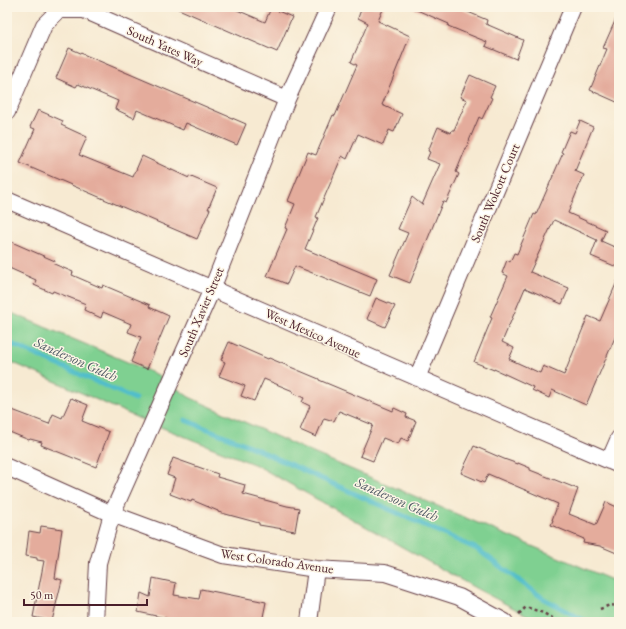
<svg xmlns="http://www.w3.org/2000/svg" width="626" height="629" viewBox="0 0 626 629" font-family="'EB Garamond',serif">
<rect width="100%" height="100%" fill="#fcf5e5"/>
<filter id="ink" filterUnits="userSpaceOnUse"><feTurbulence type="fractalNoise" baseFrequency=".025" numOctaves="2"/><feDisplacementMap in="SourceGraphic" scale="8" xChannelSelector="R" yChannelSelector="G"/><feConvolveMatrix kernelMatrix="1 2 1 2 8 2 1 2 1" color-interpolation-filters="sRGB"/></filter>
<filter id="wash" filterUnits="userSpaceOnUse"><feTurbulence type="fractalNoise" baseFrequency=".012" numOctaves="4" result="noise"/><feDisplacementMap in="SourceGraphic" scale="16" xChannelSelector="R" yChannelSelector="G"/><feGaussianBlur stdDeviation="0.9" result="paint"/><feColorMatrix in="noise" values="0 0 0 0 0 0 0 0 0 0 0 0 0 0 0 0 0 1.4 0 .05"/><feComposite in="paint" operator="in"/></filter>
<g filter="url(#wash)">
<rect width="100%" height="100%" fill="#f7ead2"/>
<!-- green -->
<path fill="#7fd091" stroke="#64785e" d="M7 311 158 375 189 397 313 453 619 583V622H540L477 589 256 465 138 418 7 360Z"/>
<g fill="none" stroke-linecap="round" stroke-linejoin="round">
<!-- stream -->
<path stroke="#51beca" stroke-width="5" d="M7 342 135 399
M185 420 245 444 477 549 544 599 587 622"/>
</g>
<g id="blocks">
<!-- building -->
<path fill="#e4ac9c" d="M174 7H230L265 22 271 8 292 17 277 52Z
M362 7H384L378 21 410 36 382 105 402 114 394 132 389 130 383 145 358 134 347 159 342 156 316 217 318 218 305 249 377 279 370 296 295 266 287 284 267 276 287 229 285 228 295 204 288 201 308 152 316 155 333 115 335 116 357 65 351 62 368 23 358 18Z
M410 7H456L487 20 486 24 523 40 516 59 485 46 487 42 448 26 449 24Z
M619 12V103L590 90 607 49 603 48Z
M69 48 246 124 237 145 186 123 183 130 137 110 134 118 115 109 118 101 78 84 76 87 56 78Z
M470 75 495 86 490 97 492 98 482 119 479 117 456 172 459 174 446 203 443 201 410 283 390 275 408 233 398 229 412 197 422 205 440 164 427 159 430 152 428 151 438 127 451 133 452 130H454L467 100 460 97Z
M38 110 63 121 61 125 87 137 79 155 133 177 142 156 189 178V176L217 188 208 209H210L197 239 20 163 35 129 30 127Z
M580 121 593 127 575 171 584 175 568 213 606 230 601 241 619 249V268L591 256 597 240 554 220 530 272 569 288 562 304 525 288 502 342 514 348 509 359 540 373 543 366 564 375 588 316 600 321 619 277V328L586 405 552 390 549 398 532 390 533 387 494 369V370L474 362 492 318 490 317 508 276 502 273 507 260 510 262 514 253 517 254 534 214 536 215 563 153 561 152 570 131 575 133Z
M7 240 55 261 54 264 73 272 72 275 102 288 103 285 150 305 149 307 169 316 147 369 131 362 141 337 128 332 131 324 103 312 101 318 84 310 86 304 53 291 52 293 34 285 36 280 7 267Z
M376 298 395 306 385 327 367 319Z
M229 342 268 359 269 358 319 379V380L393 411 394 408 407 414 406 417 416 421 408 441 401 438 398 444 383 438 373 461 360 456 373 425 339 411 334 421 324 418 316 437 300 430 310 406 302 402 304 398 293 393V391L264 379 254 401 241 396 245 386 219 376 225 362 221 360Z
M71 398 88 405 82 421 109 432 96 467 41 445 42 442 30 439 29 440 7 431V408L49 424 53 414 62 418Z
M474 446 504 459 518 464V463L530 468V470L578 489 569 514 596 525 606 502 619 508V554L600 546 583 543 584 539 551 525 553 520H552L558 504 488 474 484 483 461 473Z
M173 458 218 474 217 477 245 485 243 494 287 506 299 508 295 531 259 525V523L218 512V511L192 500 191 502 170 494 175 478 167 475Z
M41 526 62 529 55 578 62 580 52 621 33 617 44 561 37 560V558L26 556 29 531 40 533Z
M153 578 176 583 174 595 199 599 201 589 266 602 262 622H169L170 619 138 612 141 593 150 597Z"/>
</g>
</g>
<g filter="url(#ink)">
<use href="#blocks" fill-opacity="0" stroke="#643d44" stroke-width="1"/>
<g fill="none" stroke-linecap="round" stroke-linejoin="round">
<!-- minor casing -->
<g stroke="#643d44" stroke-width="18">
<path id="minor" d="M7 112 44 25 59 10H84L287 99
M7 200 619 465
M417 378 573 7
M609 461 619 438
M7 467 112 514 223 555 316 569 385 573 459 597 505 622
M95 622 98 563 112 514 212 289 287 99 329 7
M309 622 316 569"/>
</g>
<!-- path -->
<path stroke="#643d44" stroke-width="2.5" stroke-dasharray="3 3" stroke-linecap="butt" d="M600 609 610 605 619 606
M519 614 526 607 543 613 560 622"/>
<!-- minor -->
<use href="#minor" stroke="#fff" stroke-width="16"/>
</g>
</g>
<g text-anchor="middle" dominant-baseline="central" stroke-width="3" stroke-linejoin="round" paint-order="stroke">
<!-- street labels -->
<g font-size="13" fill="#4a1f2b" stroke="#fcf5e5">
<text transform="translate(165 46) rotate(24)">South Yates Way</text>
<text transform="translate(495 193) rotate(-67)">South Wolcott Court</text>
<text transform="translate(201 312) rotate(-67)">South Xavier Street</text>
<text transform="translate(313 333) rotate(24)">West Mexico Avenue</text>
<text transform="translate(277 561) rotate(8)">West Colorado Avenue</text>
</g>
<!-- water labels -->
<g font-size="14" font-style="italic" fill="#4c5763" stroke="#fcf5e5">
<text transform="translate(76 359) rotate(24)">Sanderson Gulch</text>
<text transform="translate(397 499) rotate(24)">Sanderson Gulch</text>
</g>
</g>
<!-- margin -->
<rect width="626" height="629" fill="none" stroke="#fcf5e5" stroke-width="24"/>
<!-- scale -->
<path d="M24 599v6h123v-6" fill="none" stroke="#4a1f2b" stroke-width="2"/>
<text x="30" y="599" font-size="12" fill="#4a1f2b" stroke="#fcf5e5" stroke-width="3" paint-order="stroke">50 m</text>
</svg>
